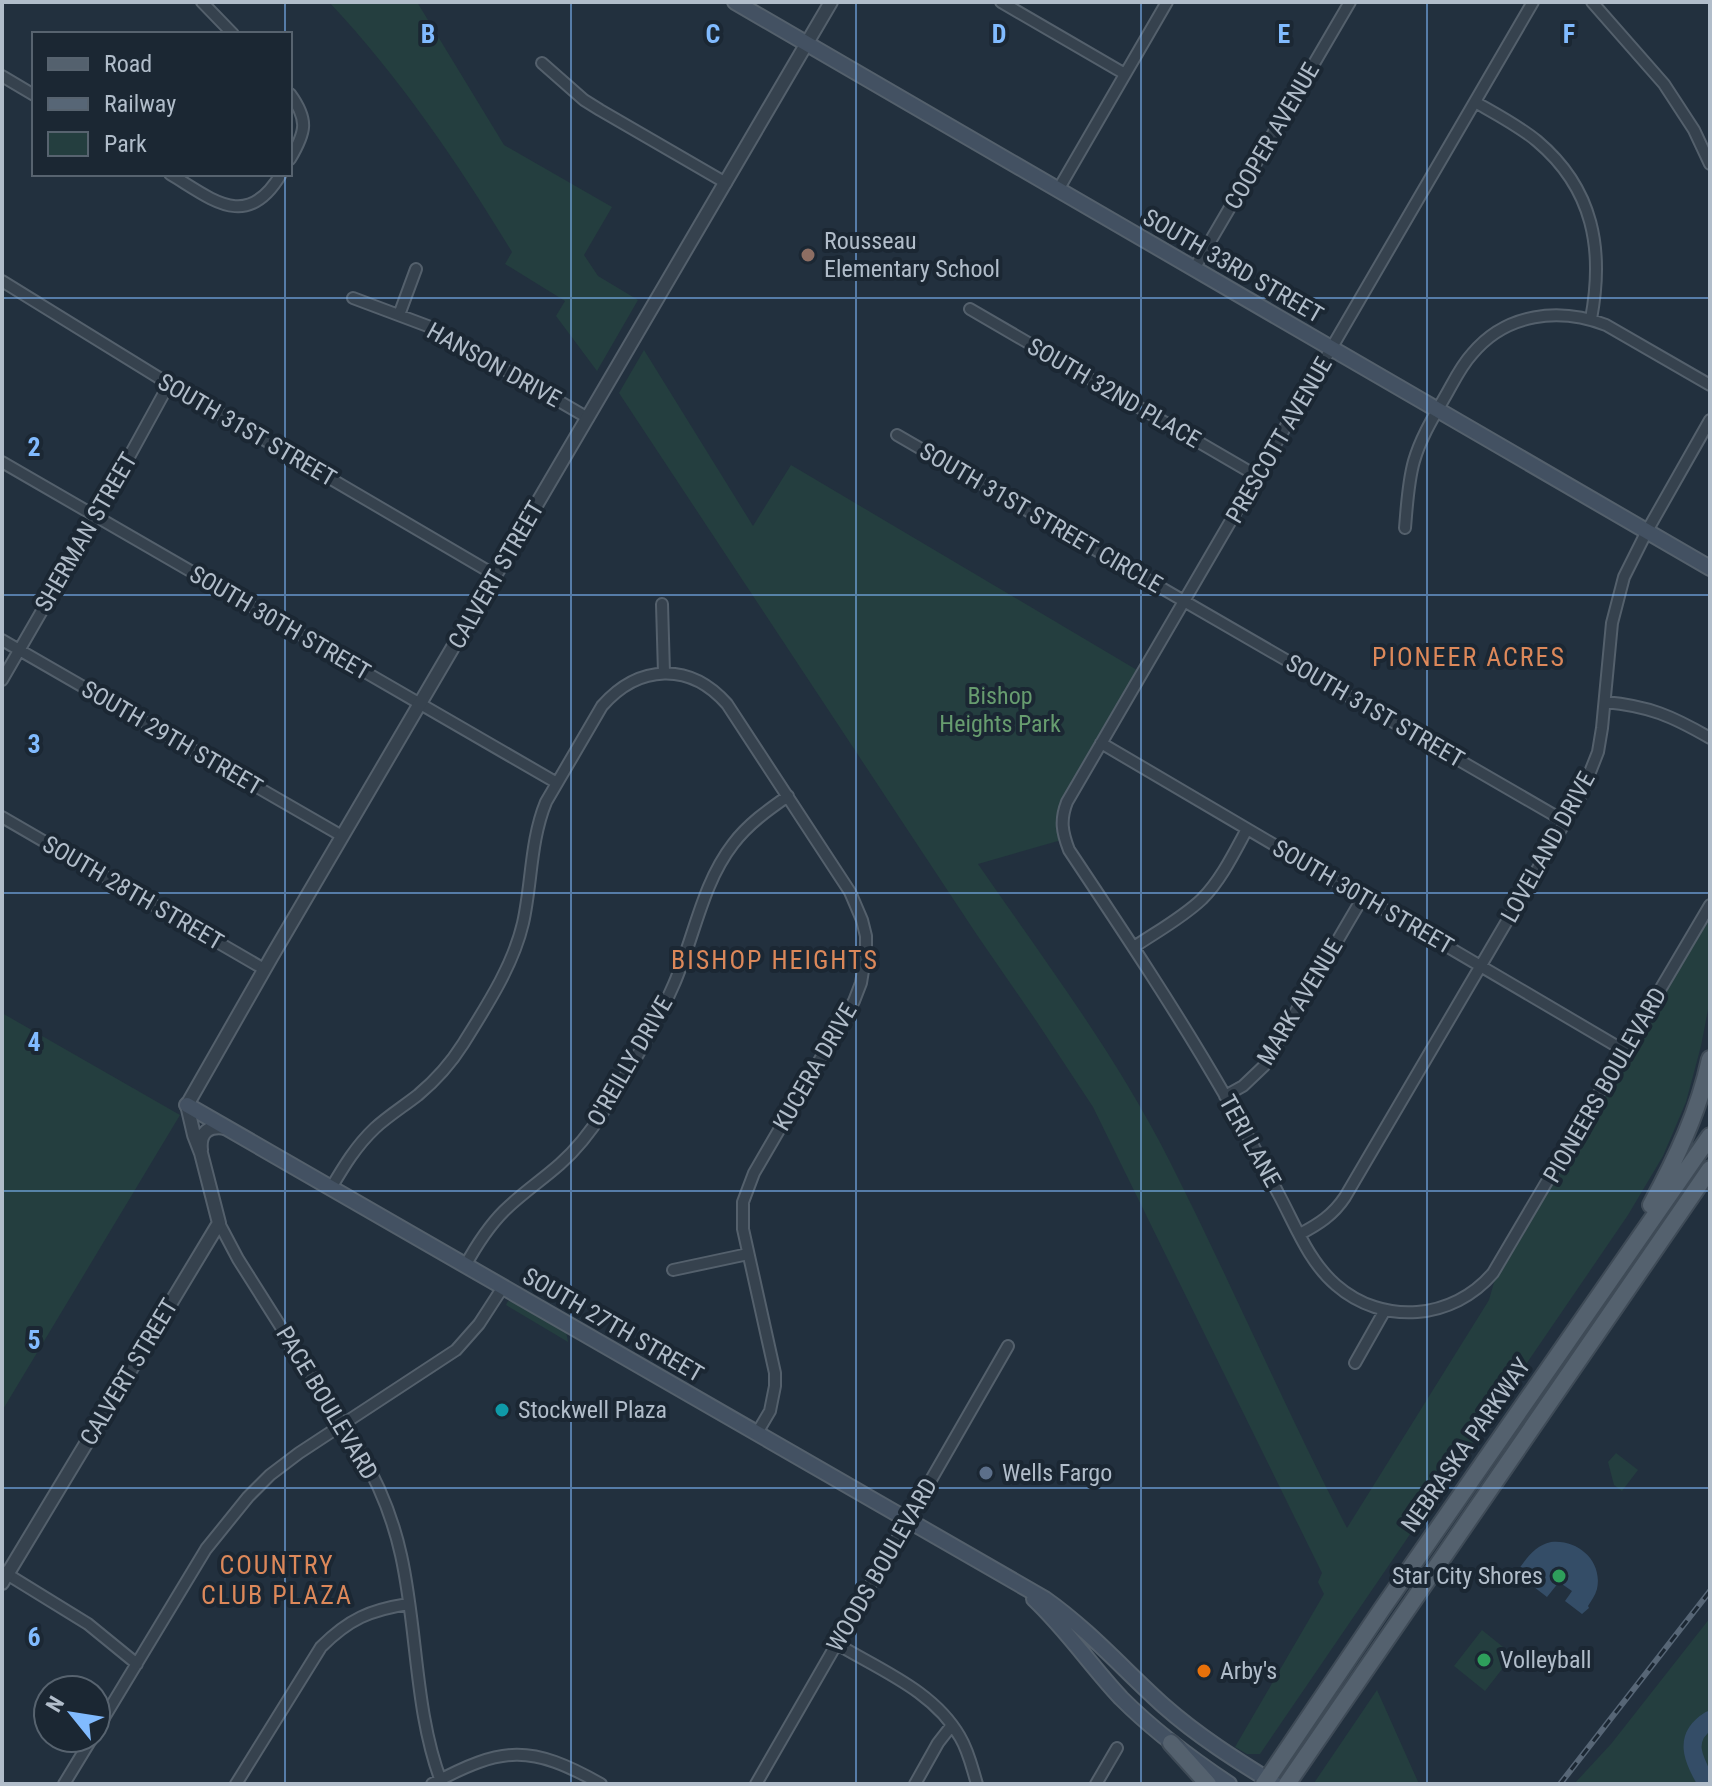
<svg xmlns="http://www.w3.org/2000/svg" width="1712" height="1786" viewBox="0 0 1712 1786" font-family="'Roboto Condensed',sans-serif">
<rect width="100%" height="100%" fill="#22303e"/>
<!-- green -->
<path fill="#243e3f" d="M329 2H417L504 145 612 207 584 255 598 276 638 300 597 371 556 316 565 301 505 264 512 252C460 166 398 75 329 2Z
M644 350 753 526 791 465 1142 673 1067 802 1065 839 978 864C1045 961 1116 1055 1169 1160 1231 1282 1284 1407 1347 1528L1489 1300 1499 1265 1702 918 1710 922V999L1701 1046 1686 1102 1663 1156 1628 1215 1260 1754H1247L1235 1747 1324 1594 1318 1582 1322 1573 1093 1107 1037 1022 977 935 619 393Z
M2 1013 180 1115 2 1411Z
M508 1301 518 1304 566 1331 568 1342 506 1305Z
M1616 1453 1638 1470 1622 1491 1614 1485 1608 1462Z
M1710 1618V1784H1574L1611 1744Z
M1482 1630 1513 1655 1485 1691 1454 1666Z
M1377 1690 1419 1784H1315L1314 1783Z"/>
<!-- water -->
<path fill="#344d67" d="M1551 1542C1578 1539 1603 1561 1597 1589 1595 1596 1591 1601 1588 1606L1589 1608 1582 1614 1565 1601 1572 1591 1559 1582 1547 1597 1516 1573C1526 1559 1534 1546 1551 1542Z"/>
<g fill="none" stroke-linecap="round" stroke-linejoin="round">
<!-- river -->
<path stroke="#344d67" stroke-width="18" d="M1707 1784C1694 1760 1681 1738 1710 1720"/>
<!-- minor casing -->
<g stroke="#54606c" stroke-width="14">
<path id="minor" d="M202 2 233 34
M1001 2 1125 74
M1533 2 1067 802C1060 820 1062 832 1069 850 1123 931 1177 1012 1226 1097 1244 1128 1261 1160 1278 1193 1295 1224 1308 1261 1336 1285 1383 1326 1453 1320 1493 1273L1710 905
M1592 2 1664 84 1694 130 1710 164
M542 63 584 100 600 110 726 183
M2 76 34 95
M290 94C309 120 306 132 290 159
M1475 102C1496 114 1519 126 1537 141 1594 189 1604 250 1591 319
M170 174C212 199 247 232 281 174
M1058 190 1167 2
M1194 269 1350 2
M2 281 169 384 495 575
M353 298 433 328 588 418
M970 309 1257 476
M399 315 416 269
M897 435 1566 822
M2 462 557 783
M1405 528C1407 505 1408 482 1414 461 1421 437 1434 416 1446 395 1454 381 1461 366 1472 354 1506 313 1559 307 1606 325L1710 385
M662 604 664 673
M2 640 342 836
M2 680 96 517 169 384
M1605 702C1649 706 1672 716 1710 738
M1101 743 1625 1051
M2 817 264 969
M1134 947C1156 932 1182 918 1202 899 1221 880 1234 853 1247 829
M1225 1096 1243 1086 1264 1066 1363 897
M331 1188C344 1166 356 1146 375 1128 388 1116 404 1106 418 1095 436 1080 451 1063 463 1044 486 1007 513 966 523 923 532 883 530 841 546 802L602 706C639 664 690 662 727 704L850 892 862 920 866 936V952L861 983 854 1001 754 1173 743 1202V1229L775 1373V1386L770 1411 757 1433
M219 1223 238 1259 360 1452C379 1484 393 1519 401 1555 418 1631 414 1711 442 1784
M1300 1234C1319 1224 1333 1215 1345 1197L1581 795 1598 752 1602 728 1612 623 1624 577 1647 531 1710 420
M465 1266C476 1246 488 1227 504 1211 521 1194 542 1180 560 1164 577 1149 591 1131 603 1112 628 1072 655 1028 674 984 694 938 702 884 733 844 748 824 768 810 788 796
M673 1270 748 1254
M1355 1363 1385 1310
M2 1571 88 1624 137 1664
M837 1644C880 1670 934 1691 960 1737 969 1752 972 1768 977 1784
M96 1731 206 1549 248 1497 270 1475 299 1453 456 1350 479 1324 503 1287
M64 1784 92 1738
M236 1784 321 1647C349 1619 370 1610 408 1604
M432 1784C503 1746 530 1744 601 1784
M756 1784 1008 1346
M915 1784 938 1743 952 1725
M1096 1784 1117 1748"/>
</g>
<!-- tertiary casing -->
<g stroke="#54606c" stroke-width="16">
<path id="tertiary" d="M201 1150C199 1132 209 1125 226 1128
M2 1583 219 1223 201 1153 194 1135 187 1105 272 956 831 2"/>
</g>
<!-- secondary casing -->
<g stroke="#54606c" stroke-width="18">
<path id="secondary" d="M735 2 1710 568
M187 1105 1045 1599C1089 1630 1124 1670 1164 1706 1198 1736 1236 1760 1275 1784
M1034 1599C1066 1629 1091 1666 1121 1698 1154 1731 1190 1758 1229 1784"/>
</g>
<!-- primary casing -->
<g stroke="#3f4b57" stroke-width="20">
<path id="primary" d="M1651 1205C1676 1159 1699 1111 1710 1059
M1171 1743 1208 1784
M1264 1784 1382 1609 1710 1136
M1287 1784 1710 1169"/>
</g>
<!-- minor -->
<use href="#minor" stroke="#36424e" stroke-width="10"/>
<!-- tertiary -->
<use href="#tertiary" stroke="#36424e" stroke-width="12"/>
<!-- secondary -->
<use href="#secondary" stroke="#435162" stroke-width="14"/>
<!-- primary -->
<use href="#primary" stroke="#54616e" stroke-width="16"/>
<!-- rail casing -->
<g stroke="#576676" stroke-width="6">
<path id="rail" d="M1560 1784 1710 1591"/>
</g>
<!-- rail -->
<use href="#rail" stroke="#1b2733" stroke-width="3" stroke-dasharray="9" stroke-linecap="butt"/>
</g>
<!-- grid -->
<path fill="none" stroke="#81bbff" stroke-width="2" stroke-opacity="0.55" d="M285 2V34M571 2V1784M856 2V1784M1141 2V1784M1427 2V1784M285 174V1784M2 298H1710M2 595H1710M2 893H1710M2 1191H1710M2 1488H1710"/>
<!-- markers -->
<circle fill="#8d6e63" stroke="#1b2733" stroke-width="3" cx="808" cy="255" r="8"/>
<circle fill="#0f9aa8" stroke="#1b2733" stroke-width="3" cx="502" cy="1410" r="8"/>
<circle fill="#5c6f8a" stroke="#1b2733" stroke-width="3" cx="986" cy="1473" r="8"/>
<g fill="#2e9e5b" stroke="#1b2733" stroke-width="3">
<circle cx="1559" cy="1576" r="8"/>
<circle cx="1484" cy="1660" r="8"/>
</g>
<circle fill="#e8710a" stroke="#1b2733" stroke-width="3" cx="1204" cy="1671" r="8"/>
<g text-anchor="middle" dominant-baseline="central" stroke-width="8" stroke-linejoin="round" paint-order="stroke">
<!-- street labels -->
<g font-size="24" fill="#b1bdca" stroke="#1b2733">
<text transform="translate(1272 136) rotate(-60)">COOPER AVENUE</text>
<text transform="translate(1233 266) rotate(30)">SOUTH 33RD STREET</text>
<text transform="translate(494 365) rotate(29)">HANSON DRIVE</text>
<text transform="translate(1114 393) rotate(30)">SOUTH 32ND PLACE</text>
<text transform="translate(247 430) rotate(30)">SOUTH 31ST STREET</text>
<text transform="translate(1279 440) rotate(-60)">PRESCOTT AVENUE</text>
<text transform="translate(1041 518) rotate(30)">SOUTH 31ST STREET CIRCLE</text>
<text transform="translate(86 532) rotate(-60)">SHERMAN STREET</text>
<text transform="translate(496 575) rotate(-60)">CALVERT STREET</text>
<text transform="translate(280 623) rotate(30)">SOUTH 30TH STREET</text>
<text transform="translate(1375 711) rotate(30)">SOUTH 31ST STREET</text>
<text transform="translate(172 738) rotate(30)">SOUTH 29TH STREET</text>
<text transform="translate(1548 847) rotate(-61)">LOVELAND DRIVE</text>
<text transform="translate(133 893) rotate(30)">SOUTH 28TH STREET</text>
<text transform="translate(1363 897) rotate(30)">SOUTH 30TH STREET</text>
<text transform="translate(1300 1002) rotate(-59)">MARK AVENUE</text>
<text transform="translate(630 1061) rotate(-60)">O'REILLY DRIVE</text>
<text transform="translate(815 1067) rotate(-60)">KUCERA DRIVE</text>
<text transform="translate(1605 1085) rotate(-60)">PIONEERS BOULEVARD</text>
<text transform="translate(1250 1141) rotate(61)">TERI LANE</text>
<text transform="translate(613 1325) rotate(30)">SOUTH 27TH STREET</text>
<text transform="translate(129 1372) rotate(-59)">CALVERT STREET</text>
<text transform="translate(327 1403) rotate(59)">PACE BOULEVARD</text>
<text transform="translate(1466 1445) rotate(-55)">NEBRASKA PARKWAY</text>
<text transform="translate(882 1565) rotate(-60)">WOODS BOULEVARD</text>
</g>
<!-- poi labels -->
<g font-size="24" fill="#b1bdca" stroke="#1b2733" text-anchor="start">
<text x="824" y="241">Rousseau<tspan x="824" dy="28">Elementary School</tspan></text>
<text x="518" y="1410">Stockwell Plaza</text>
<text x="1002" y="1473">Wells Fargo</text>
<text x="1543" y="1576" text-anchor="end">Star City Shores</text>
<text x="1500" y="1660">Volleyball</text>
<text x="1220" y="1671">Arby's</text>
</g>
<!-- park labels -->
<g font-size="24" fill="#679c6f" stroke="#1b2733">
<text x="1000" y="696">Bishop<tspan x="1000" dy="28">Heights Park</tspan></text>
</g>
<!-- neighbourhood labels -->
<g font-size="26" letter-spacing="2" fill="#dc885a" stroke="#1b2733">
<text x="1469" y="657">PIONEER ACRES</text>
<text x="775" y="960">BISHOP HEIGHTS</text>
<text x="277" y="1565">COUNTRY<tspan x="277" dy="30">CLUB PLAZA</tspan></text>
</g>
</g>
<g font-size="26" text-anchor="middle" font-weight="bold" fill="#81bbff" stroke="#1b2733" stroke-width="8" stroke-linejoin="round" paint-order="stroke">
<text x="428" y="43">B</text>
<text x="713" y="43">C</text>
<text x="999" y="43">D</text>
<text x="1284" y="43">E</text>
<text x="1569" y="43">F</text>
<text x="34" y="456">2</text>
<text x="34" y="753">3</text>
<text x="34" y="1051">4</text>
<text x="34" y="1349">5</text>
<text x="34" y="1646">6</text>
</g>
<!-- border -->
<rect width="1712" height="1786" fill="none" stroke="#b1bdca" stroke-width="8"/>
<!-- legend -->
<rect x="32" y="32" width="260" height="144" fill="#1b2733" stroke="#57636f" stroke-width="2"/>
<rect x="48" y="58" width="40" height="12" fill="#54616e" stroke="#57636f" stroke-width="2"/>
<text x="104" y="72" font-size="24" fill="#b1bdca">Road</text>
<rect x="48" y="98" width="40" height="12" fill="#576676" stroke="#57636f" stroke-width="2"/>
<text x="104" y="112" font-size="24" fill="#b1bdca">Railway</text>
<rect x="48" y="132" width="40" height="24" fill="#243e3f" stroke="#57636f" stroke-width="2"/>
<text x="104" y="152" font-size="24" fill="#b1bdca">Park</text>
<!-- north arrow -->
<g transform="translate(72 1714) rotate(300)"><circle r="38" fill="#1b2733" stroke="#57636f" stroke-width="2"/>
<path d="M0-6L14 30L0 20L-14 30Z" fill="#81bbff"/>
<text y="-12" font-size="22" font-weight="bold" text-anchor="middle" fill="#b1bdca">N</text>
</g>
</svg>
